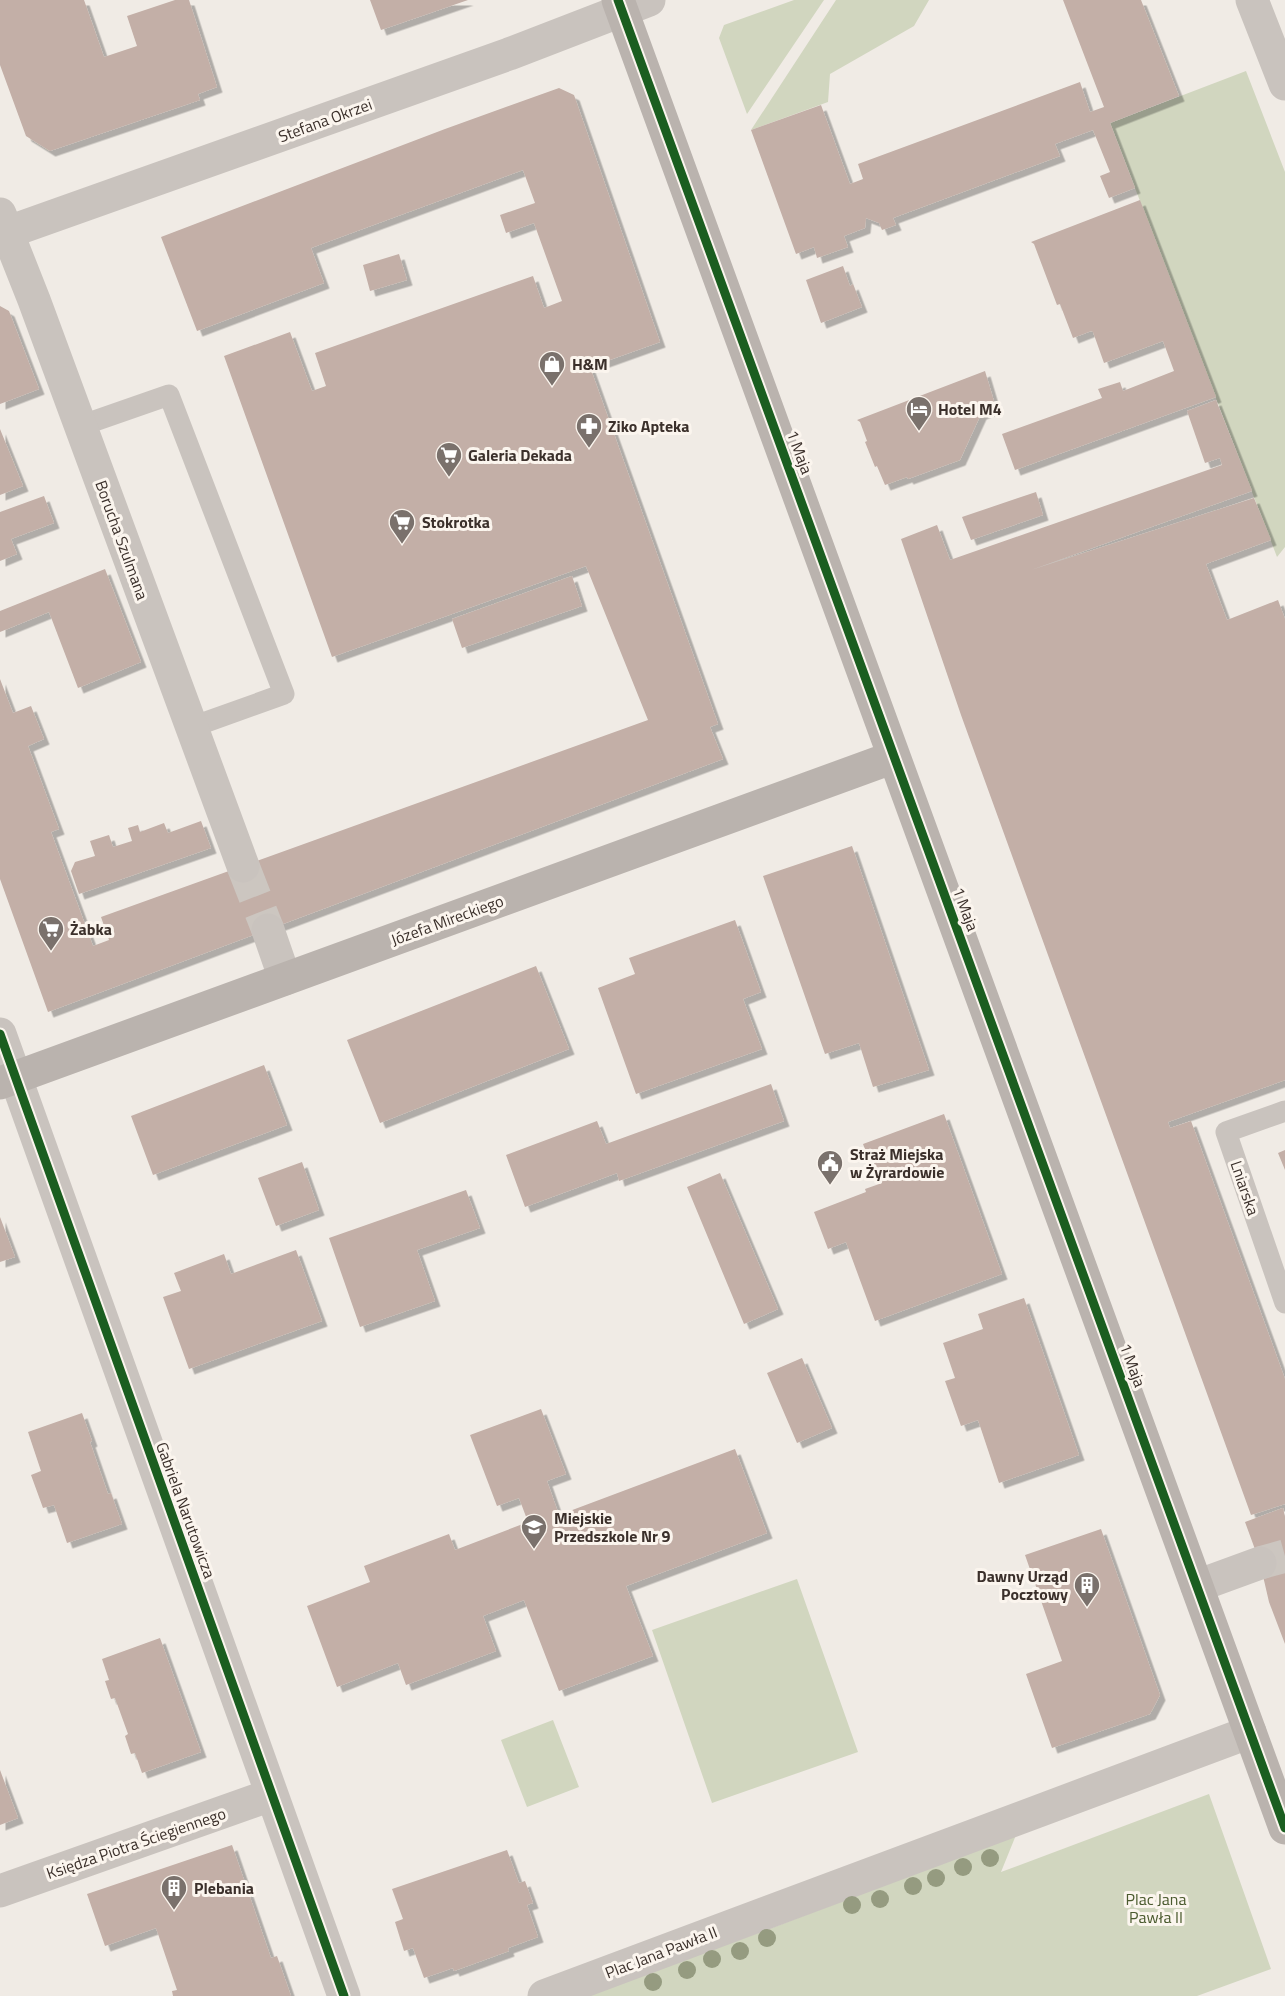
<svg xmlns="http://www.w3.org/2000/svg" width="1285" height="1996" viewBox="0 0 1285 1996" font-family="'Titillium Web',sans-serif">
<defs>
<filter id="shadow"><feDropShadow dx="5.5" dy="5.5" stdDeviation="0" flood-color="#0004"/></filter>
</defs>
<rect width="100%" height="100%" fill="#f0ebe5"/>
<!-- green -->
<path fill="#d1d6bf" d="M794 0H824L747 114 719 38 724 25Z
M836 0H929L914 26 830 74 828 102 751 130Z
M1246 71 1285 172V547L1277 557 1110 123Z
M797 1579 858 1752 712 1803 652 1630Z
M553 1720 579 1787 527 1807 501 1740Z
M1209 1794 1271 1969 1197 1996H584L777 1926 1016 1835 1001 1872Z"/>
<!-- building -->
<path fill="#c3afa7" filter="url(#shadow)" d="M0 0H84L104 57 137 46 127 16 175 0H189L217 87 198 94 200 100 50 151 26 136 0 65Z
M370 0H468L381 30Z
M1063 0H1141L1179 96 1110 123 1135 188 1109 198 1100 176 1110 172 1093 130 1055 144 1060 156 893 218 896 225 882 230 879 223 866 218 865 228 844 236 848 247 817 258 814 247 796 254 751 130 821 105 850 184 863 179 858 164 1080 82 1090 112 1104 107Z
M559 88 574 95 660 342 590 367 718 724 710 727 723 759 48 1012 0 879V679L13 713 31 706 44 739 28 746 59 829 51 832 93 946 109 940 101 917 648 720 586 566 332 657 224 356 290 332 312 391 326 386 315 353 533 276 544 308 562 301 534 223 506 233 500 215 535 203 523 170 311 248 324 283 197 331 161 237 445 129Z
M1140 200 1216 397 1015 470 1002 434 1102 398 1098 389 1120 382 1123 391 1174 371 1163 341 1104 363 1093 332 1091 331 1073 338 1060 304 1057 305 1034 244 1031 242Z
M399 254 407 280 370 291 363 265Z
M843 266 850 286 853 284 862 307 821 323 806 280Z
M0 306 9 311 39 389 0 404Z
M985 371 996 408 981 414 960 460 908 479 907 477 885 485 877 466 875 467 865 442 867 441 860 422 857 420Z
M1216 400 1252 491 1031 570 1254 498 1271 540 1206 564 1227 620 1278 600 1285 619V1080L1168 1122 1170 1128 1191 1121 1285 1379V1504L1251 1515 961 715 901 539 937 525 950 560 1222 465 1220 458 1205 463 1187 411Z
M0 429 23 486 0 495Z
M1036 492 1043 515 971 540 962 517Z
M44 496 54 523 11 539 17 554 0 561V512Z
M105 569 141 662 78 688 49 612 0 632V611Z
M572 576 582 606 462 648 452 619Z
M201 821 211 848 79 894 71 871 75 862 95 856 90 841 109 835 113 847 132 841 128 828 138 825 140 832 164 823 168 833Z
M852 846 929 1070 873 1087 859 1043 825 1054 763 876Z
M735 920 761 992 743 999 762 1049 636 1094 598 988 635 974 629 958Z
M536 966 569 1049 380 1123 347 1040Z
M264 1065 287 1125 153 1175 131 1116Z
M771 1084 784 1121 619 1181 617 1173 525 1207 506 1155 597 1121 606 1144Z
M944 1114 1002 1274 875 1321 846 1242 828 1249 814 1212 866 1192 865 1189 882 1183 874 1162 870 1163 863 1144Z
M1285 1150V1170L1278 1153Z
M302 1162 319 1210 276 1226 258 1178Z
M720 1173 778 1309 744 1324 687 1187Z
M466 1190 480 1228 417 1250 435 1301 360 1327 329 1238Z
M0 1217 15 1257 0 1262Z
M296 1250 322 1321 189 1369 163 1297 181 1291 174 1273 224 1254 231 1274Z
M1024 1298 1079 1455 999 1483 978 1420 961 1426 945 1381 955 1378 943 1343 983 1329 978 1314Z
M802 1358 832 1428 797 1443 767 1373Z
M541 1409 566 1474 547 1481 559 1515 735 1449 767 1533 626 1586 653 1656 559 1691 524 1600 483 1616 496 1651 406 1685 398 1663 337 1687 307 1606 370 1582 364 1566 449 1534 455 1550 528 1522 519 1498 497 1506 470 1435Z
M82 1413 92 1441 90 1442 108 1494 111 1493 122 1524 67 1543 54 1505 43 1508 31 1475 41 1471 28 1432Z
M1283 1508 1285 1517V1644L1269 1602 1260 1563 1245 1522Z
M1101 1529 1160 1695 1150 1714 1052 1748 1026 1674 1062 1661 1025 1555Z
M160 1638 201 1752 142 1773 135 1753 131 1754 125 1736 128 1734 115 1698 111 1699 105 1681 109 1680 102 1659Z
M0 1770 18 1818 0 1825Z
M232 1845 271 1958 277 1956 291 1996H173L172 1991 177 1990 156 1928 105 1946 87 1894Z
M507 1850 519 1883 525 1881 533 1903 527 1905 538 1937 508 1948 509 1951 454 1971 453 1968 424 1978 413 1948 404 1951 395 1922 403 1919 392 1889Z"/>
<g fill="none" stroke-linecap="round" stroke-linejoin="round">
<!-- street-tunnel -->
<path stroke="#ccc6c0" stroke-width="33" stroke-dasharray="33 16" stroke-linecap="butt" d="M243 866 268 930
M1260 1563 1285 1556"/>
<!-- lane -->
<path stroke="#c9c3be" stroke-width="21" d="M80 426 169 395 284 694 192 727
M1285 1111 1226 1132 1285 1303"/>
<!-- street -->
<path stroke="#c9c3be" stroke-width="33" d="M1252 0 1285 84
M0 214 34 300 243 866
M0 235 509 54 649 0
M268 930 285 979
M0 1034 344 1996
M1197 1586 1260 1563
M0 1891 271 1795
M544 1996 1250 1732"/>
<!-- secondary -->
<path stroke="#bab3ae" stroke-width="33" d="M618 0 1285 1828
M0 1083 894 757"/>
<!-- cycleway casing -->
<g stroke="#fbf5ee" stroke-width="13">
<path id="cycleway" d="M618 0 1285 1828
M0 1034 344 1996"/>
</g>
<!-- cycleway -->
<use href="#cycleway" stroke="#1b5e20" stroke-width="9"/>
</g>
<!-- trees -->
<g fill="#959b80">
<circle cx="990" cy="1858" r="9"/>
<circle cx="963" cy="1867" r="9"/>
<circle cx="936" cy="1878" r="9"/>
<circle cx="913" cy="1886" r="9"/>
<circle cx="880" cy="1899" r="9"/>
<circle cx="852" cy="1905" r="9"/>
<circle cx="767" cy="1938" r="9"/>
<circle cx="740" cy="1951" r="9"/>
<circle cx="712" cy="1959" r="9"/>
<circle cx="687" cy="1970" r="9"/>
<circle cx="653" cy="1982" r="9"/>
</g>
<!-- icons -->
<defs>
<g id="shop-pin" transform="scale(1.35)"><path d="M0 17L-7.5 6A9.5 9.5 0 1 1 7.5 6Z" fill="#7a716c" stroke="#fbf5ee"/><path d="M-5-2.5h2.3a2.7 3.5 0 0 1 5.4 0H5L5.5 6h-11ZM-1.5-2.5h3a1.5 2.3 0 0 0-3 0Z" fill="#fff"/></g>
<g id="hotel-pin" transform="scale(1.35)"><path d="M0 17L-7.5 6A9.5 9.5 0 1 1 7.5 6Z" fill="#7a716c" stroke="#fbf5ee"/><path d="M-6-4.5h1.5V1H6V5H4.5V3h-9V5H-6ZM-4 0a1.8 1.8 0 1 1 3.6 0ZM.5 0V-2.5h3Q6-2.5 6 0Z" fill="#fff"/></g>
<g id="pharmacy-pin" transform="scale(1.35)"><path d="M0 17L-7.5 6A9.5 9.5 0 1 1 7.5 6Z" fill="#7a716c" stroke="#fbf5ee"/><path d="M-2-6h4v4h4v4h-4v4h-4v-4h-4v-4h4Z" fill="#fff"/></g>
<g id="supermarket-pin" transform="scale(1.35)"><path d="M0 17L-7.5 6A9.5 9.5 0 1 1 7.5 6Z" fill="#7a716c" stroke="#fbf5ee"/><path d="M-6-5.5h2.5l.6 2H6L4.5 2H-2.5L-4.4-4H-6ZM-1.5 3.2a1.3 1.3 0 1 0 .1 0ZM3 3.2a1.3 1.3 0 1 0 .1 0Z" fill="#fff"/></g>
<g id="civic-pin" transform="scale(1.35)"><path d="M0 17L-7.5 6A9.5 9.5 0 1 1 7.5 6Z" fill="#7a716c" stroke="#fbf5ee"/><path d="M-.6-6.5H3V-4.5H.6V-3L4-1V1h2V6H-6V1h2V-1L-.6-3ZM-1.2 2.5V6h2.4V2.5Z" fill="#fff"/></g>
<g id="school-pin" transform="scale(1.35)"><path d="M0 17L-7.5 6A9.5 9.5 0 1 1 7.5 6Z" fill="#7a716c" stroke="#fbf5ee"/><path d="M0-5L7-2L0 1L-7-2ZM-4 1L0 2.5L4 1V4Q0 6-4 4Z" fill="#fff"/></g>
<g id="building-pin" transform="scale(1.35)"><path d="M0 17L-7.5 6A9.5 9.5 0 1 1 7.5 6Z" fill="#7a716c" stroke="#fbf5ee"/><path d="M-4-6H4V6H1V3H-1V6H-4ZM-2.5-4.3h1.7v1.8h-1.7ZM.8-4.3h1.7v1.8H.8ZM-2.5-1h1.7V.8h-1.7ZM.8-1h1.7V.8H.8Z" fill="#fff"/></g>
</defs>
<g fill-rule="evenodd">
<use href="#shop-pin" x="552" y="364"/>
<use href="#hotel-pin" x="919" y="409"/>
<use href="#pharmacy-pin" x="589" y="426"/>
<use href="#supermarket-pin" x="449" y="455"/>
<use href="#supermarket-pin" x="402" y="522"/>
<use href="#supermarket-pin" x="51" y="929"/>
<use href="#civic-pin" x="830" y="1163"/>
<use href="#school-pin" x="534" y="1527"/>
<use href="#building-pin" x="1087" y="1585"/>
<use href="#building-pin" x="174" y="1888"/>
</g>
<g text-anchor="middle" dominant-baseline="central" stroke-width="6" stroke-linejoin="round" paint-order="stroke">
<!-- street labels -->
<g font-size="16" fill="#3b302b" stroke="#fbf5ee">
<text transform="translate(325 120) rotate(-20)">Stefana Okrzei</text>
<text transform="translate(800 452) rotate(70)">1 Maja</text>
<text transform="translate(122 540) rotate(70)">Borucha Szulmana</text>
<text transform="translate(966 909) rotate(70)">1 Maja</text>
<text transform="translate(447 920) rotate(-20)">Józefa Mireckiego</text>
<text transform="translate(1245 1188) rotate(71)">Lniarska</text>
<text transform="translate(1133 1365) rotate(70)">1 Maja</text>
<text transform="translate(186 1510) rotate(70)">Gabriela Narutowicza</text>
<text transform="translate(136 1843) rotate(-19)">Księdza Piotra Ściegiennego</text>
<text transform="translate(661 1952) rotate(-21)">Plac Jana Pawła II</text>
</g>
<!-- poi labels -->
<g font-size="16" font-weight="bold" fill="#3b302b" stroke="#fbf5ee" text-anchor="start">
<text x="572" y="364">H&amp;M</text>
<text x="938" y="409">Hotel M4</text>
<text x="608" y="426">Ziko Apteka</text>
<text x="468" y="455">Galeria Dekada</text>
<text x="422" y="522">Stokrotka</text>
<text x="70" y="929">Żabka</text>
<text x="850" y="1154">Straż Miejska<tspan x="850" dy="18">w Żyrardowie</tspan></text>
<text x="554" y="1518">Miejskie<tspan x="554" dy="18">Przedszkole Nr 9</tspan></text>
<text x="1068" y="1576" text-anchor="end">Dawny Urząd<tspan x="1068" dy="18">Pocztowy</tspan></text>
<text x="194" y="1888">Plebania</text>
</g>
<!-- park labels -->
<g font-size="16" fill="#4a5a2e" stroke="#fbf5ee">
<text x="1156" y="1899">Plac Jana<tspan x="1156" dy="18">Pawła II</tspan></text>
</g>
</g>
</svg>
